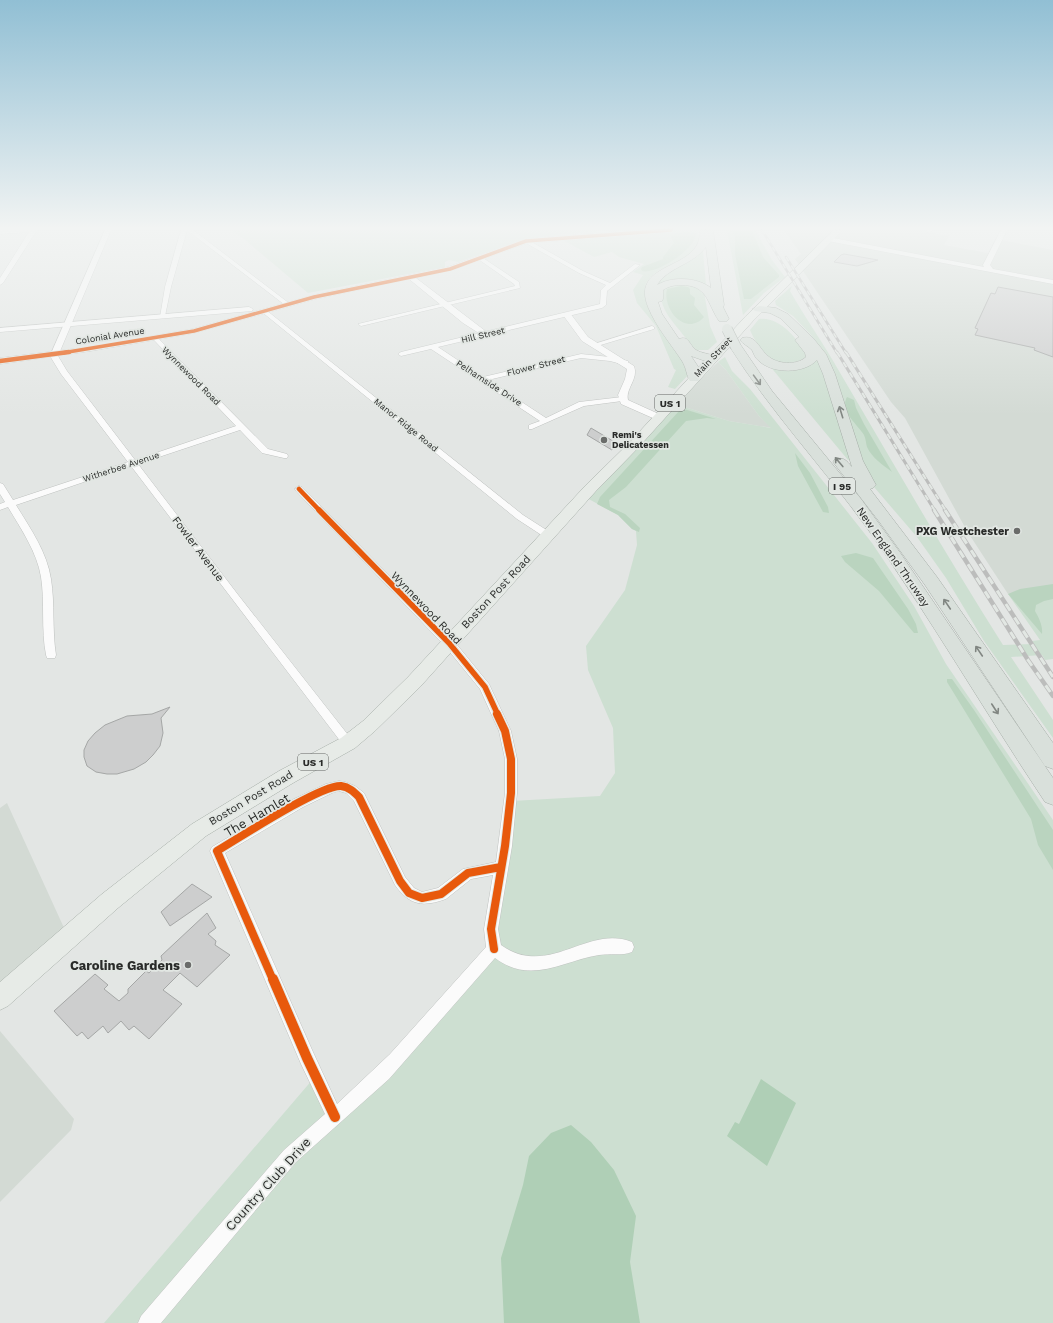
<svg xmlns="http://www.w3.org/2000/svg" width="1053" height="1323" viewBox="0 0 1053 1323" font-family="'Work Sans',sans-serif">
<rect width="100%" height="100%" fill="#e3e6e4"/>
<!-- built -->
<path fill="#d3dad4" d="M784 230H917L949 236 944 245 993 254 1001 240 1053 250V599L1008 594 967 531 905 418 891 402 795 259 801 254Z
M718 362 726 370 759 416 772 428 729 421 675 404Z
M7 803 70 941 0 1004V808Z
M0 1031 74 1119 71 1130 0 1202Z"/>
<!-- green -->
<path fill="#cddfd1" d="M231 230H593L597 232 563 234 525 239 458 262 449 260 445 262V267L308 293 244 239Z
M677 230H697L701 240C692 255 682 259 666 268 663 269 661 269 658 271 655 273 649 278 647 282 635 302 679 355 691 372L675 389 668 387 676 370 674 369 656 326 637 303 633 290 643 275 633 272 644 264 619 257 612 252 594 257 559 238Z
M727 230H755L772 260 785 277 764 293 743 315Z
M701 251H703L706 285 696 282 654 287 664 272Z
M682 284 693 285 704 292 710 326 717 342 708 350H696L691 346C681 328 658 313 661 289L671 285Z
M792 286 790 291C805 318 824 344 839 371 893 463 946 555 1003 645L1034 644 1032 641 1040 640 1008 594 1053 599V659L1045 660 1042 655 1011 657 1053 720V738L984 641 946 578 917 537 874 487 864 466 826 356 811 335 793 316 776 305 775 301Z
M759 319C779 316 797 338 806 354L805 358C778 372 760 354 750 330Z
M725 357 732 371 750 389 872 543 914 606 946 664 1053 820V1323H104L313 1079 337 1123 497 946 496 922 512 801 600 796 615 773 613 728 588 670 586 646 625 590 637 545 636 531 632 529 618 515 585 497 675 404 729 421 771 428 759 416 726 370 718 362Z
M819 359 850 459 848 460 769 365 779 367Z"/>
<!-- forest -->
<path fill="#bad4bf" d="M731 230H752L763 257 779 275V277L751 299H744L735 254V236Z
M687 232 696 233C697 249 655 275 642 271L641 269 642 267 663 259V257L674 243 670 235 675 233Z
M681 286 688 287 690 289V294L695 298 694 305 704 317C686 337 662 310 667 289Z
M847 397 854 400 856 408 864 424 892 472C883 465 872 458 867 447 866 444 866 439 864 435 858 425 839 411 847 397Z
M684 409 716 419 707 418 686 421 626 487 609 500 610 507 625 514 640 528 639 532 632 529 618 515 597 504 600 497 680 410Z
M795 453 810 473 828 507 829 513 823 512 798 466Z
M856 553 873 558 908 609 916 624 918 633H914L879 591 845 562 841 556Z
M1053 584V599L1044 601 1036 605 1035 611C1039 618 1043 626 1042 634L1008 594 1020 589Z
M947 679H952L974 710 1053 830V870L1038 845 1031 819 947 682Z"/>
<!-- water -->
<path fill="#afcfb6" d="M761 1079 796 1103 767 1166 727 1136 735 1122 739 1124Z
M571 1125 591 1142 614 1170 636 1216 630 1262 640 1323H504L501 1258 523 1185 529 1156 551 1133Z"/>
<!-- building -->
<path fill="#cdcece" stroke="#a5a7a6" d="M844 254 878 260 857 266 834 262 841 255Z
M998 287 1053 297V357L1034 350 1035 348 975 335 978 329 975 328 991 293 995 294Z
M591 428 618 444 612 450 587 435Z
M170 707 161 718 163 733 160 746 153 755 146 762 134 769 117 774H107L96 772 87 766 84 757V750L88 741 95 733 105 725 127 716 152 714Z
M192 884 212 897 170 926 161 912Z
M207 913 216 928 208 934 216 941 215 945 230 955 197 987 180 973 163 990 182 1004 149 1039 134 1026 129 1030 121 1021 108 1033 103 1026 88 1039 82 1032 77 1036 54 1011 95 974 108 985 104 989 119 1001 128 993V989L146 971 149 973 162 960 161 956Z"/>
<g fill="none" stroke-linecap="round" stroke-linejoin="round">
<!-- minor casing -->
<g stroke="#bfc2c0" stroke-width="1">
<path id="minor" d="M0 230H37L3 283 0 285V278L29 232 0 234Z
M105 230H111L58 356 67 371 135 460 236 426 153 339V337H157L268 449 287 454 288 456 287 458H284L262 453 240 430 138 464 239 596 352 740 354 743 352 746 348 748 344 746 131 466 16 505C30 528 47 552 51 579 55 604 52 630 56 655L55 658H47L46 655C41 629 45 603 41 577 37 552 21 529 8 507L0 510V504L5 502 0 494V483L3 484 13 500 128 462 61 374 50 356Z
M181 230H193L290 304 285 305 187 230 171 287 165 316 160 317 165 287Z
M926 230H932V231L929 233Z
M524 240H528L583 271 610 283 635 264 640 265 607 291 606 305 602 308 438 347 483 377 581 354 610 357 628 361V365H625L610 361 581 358 488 380 546 418 579 402 622 397 626 399 622 401 584 406 532 429H529V425L540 421 431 349 401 356 398 354 401 352 600 304 601 290 606 285 579 273 524 242Z
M480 256 519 282 520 288 361 326 358 324 515 286 514 284 478 259 477 258Z
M262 310H266L523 515 548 531 553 532 555 534 553 536H543L517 519 262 312Z
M652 326 654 327V329L594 347 591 345Z
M299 486 302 487 453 640 489 684 511 731 517 759V793L512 846 498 929 501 945C549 979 587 924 632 942L634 947 632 952C622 956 610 953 599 955 562 961 531 985 495 958L389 1079 296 1162 161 1323H138L141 1316 284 1150 325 1114 301 1064 210 851 212 847 294 799 326 784 339 781 345 782 355 786 364 793 405 877 414 888 422 892 438 888 463 869 496 862 505 793V759L499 731 480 689 445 646 296 491 295 489ZM339 791 346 793 354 801 395 885C410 906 423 907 446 899L471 879 493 875 484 929 486 947 390 1054 337 1104 313 1052 225 853 303 807 332 793Z"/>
</g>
<!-- tertiary casing -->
<g stroke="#bfc2c0" stroke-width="1">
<path id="tertiary" d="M638 230H674L671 232 527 243 452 270 416 278 488 333 489 335 485 337 463 323 409 279 315 299 194 333 90 351 0 364V358L90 347 193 329 314 295 448 267 526 239Z
M1001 230H1007L990 265 993 269 1053 280V284L828 241 825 239 828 237 984 267 983 265Z
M249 307 253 309 252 311 0 332V328Z
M564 313H570L588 337 634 366C639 379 625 389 628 400L661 415 663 417 661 419H655L621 404 618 395 625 379 627 369 582 341 563 315Z"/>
</g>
<!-- primary casing -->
<g stroke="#a6aea8" stroke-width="1">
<path id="primary" d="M834 230H843L753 321 637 449 596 491 420 687 375 731 355 748 293 783 206 836 118 908 8 1006 0 1010V982L102 894 192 824 279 771 341 738 363 721 408 677 586 485 629 443 745 317Z"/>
</g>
<!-- motorway casing -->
<g stroke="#a6aea8" stroke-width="1">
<path id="motorway" d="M700 230H713L724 305 723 307 729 319 727 321H719C707 303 708 285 681 285 675 285 669 286 663 290V299L662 301 658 302 662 314 679 339C689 335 689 345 696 350 701 353 710 354 715 356L717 359 715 362 711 363 691 356 699 368 700 378 698 381H690C686 375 687 369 682 361 671 344 656 327 648 307 632 266 683 270 697 245 699 241 700 235 700 230ZM706 247 711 288C697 277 672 276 657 285 668 267 693 265 706 247Z
M759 306 776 308 788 314 813 338 826 354 835 374 863 461 876 485 873 488 870 489 937 577 1053 743V769L1045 766 925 585 878 520 833 462 835 459C844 457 846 460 852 467L823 374 817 360C804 374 773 374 759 361 755 358 754 354 752 350 748 346 743 344 740 340L742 338C756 334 759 349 768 356 777 364 796 366 806 357L805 353 795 340 799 337 780 318 770 313 755 311 753 309Z
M736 343 740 344 772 391 861 499 901 554 1053 778V805L1045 802C985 712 930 617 867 528 822 466 771 412 730 347L732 344Z"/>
</g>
<!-- minor -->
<use href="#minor" fill="#fbfbfb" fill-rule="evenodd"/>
<!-- tertiary -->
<use href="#tertiary" fill="#fbfbfb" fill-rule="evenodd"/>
<!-- primary -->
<use href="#primary" fill="#e7ebe7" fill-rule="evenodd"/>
<!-- motorway -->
<use href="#motorway" fill="#d9e0db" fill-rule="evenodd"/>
<!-- rail-far2 casing -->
<g stroke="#bcbdbc" stroke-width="2.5">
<path id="rail-far2" d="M762 230 837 353
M786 257 846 353"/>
</g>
<!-- rail-far1 casing -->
<g stroke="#bcbdbc" stroke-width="3">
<path id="rail-far1" d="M837 352 935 511
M846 352 946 511"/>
</g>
<!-- rail casing -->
<g stroke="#bcbdbc" stroke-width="4.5">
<path id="rail" d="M934 510 1028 660 1053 696
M945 510 1053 677"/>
</g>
<!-- rail-far2 -->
<use href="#rail-far2" stroke="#e2e7e3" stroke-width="1.5" stroke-dasharray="5" stroke-linecap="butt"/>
<!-- rail-far1 -->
<use href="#rail-far1" stroke="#e2e7e3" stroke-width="2" stroke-dasharray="6" stroke-linecap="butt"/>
<!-- rail -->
<use href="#rail" stroke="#e2e7e3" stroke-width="3" stroke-dasharray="8" stroke-linecap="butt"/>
<!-- motorway-bridge casing -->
<g stroke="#a6aea8" stroke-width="11" stroke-linecap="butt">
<path id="motorway-bridge" d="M727 329 736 347"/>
</g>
<!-- motorway-bridge -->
<use href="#motorway-bridge" stroke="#d9e0db" stroke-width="10"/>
<!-- cycleway-far4 casing -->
<g stroke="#e2e7e3" stroke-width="5">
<path id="cycleway-far4" d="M62 353 194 331 314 297 450 269 526 241 671 230"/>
</g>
<!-- cycleway-far3 casing -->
<g stroke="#e2e7e3" stroke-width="6">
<path id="cycleway-far3" d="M0 361 69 352
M299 489 320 511"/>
</g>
<!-- cycleway-far2 casing -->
<g stroke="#e2e7e3" stroke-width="8">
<path id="cycleway-far2" d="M319 510 449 643 485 687 498 715"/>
</g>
<!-- cycleway-far1 casing -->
<g stroke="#e2e7e3" stroke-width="10">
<path id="cycleway-far1" d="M494 949 491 929 505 846 511 793V759L505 731 497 714
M273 980 217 851C239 838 320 785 341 786 349 787 354 792 359 797L400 881 409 893 422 898 441 894 468 873 501 867"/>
</g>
<!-- cycleway casing -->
<g stroke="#e2e7e3" stroke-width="12">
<path id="cycleway" d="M273 979 307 1058 335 1117"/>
</g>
<!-- cycleway-far4 -->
<use href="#cycleway-far4" stroke="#e8590c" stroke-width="3.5"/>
<!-- cycleway-far3 -->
<use href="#cycleway-far3" stroke="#e8590c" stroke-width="4.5"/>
<!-- cycleway-far2 -->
<use href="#cycleway-far2" stroke="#e8590c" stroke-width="5.5"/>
<!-- cycleway-far1 -->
<use href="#cycleway-far1" stroke="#e8590c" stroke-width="8"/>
<!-- cycleway -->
<use href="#cycleway" stroke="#e8590c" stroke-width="10"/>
</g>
<!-- one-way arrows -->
<defs><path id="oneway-shaft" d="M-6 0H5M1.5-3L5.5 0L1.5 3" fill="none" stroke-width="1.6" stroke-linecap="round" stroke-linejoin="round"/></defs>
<g stroke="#818682">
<use href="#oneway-shaft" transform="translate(757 380) rotate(54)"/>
<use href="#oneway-shaft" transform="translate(841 412) rotate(-107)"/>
<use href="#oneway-shaft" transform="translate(839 462) rotate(-130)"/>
<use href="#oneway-shaft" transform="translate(947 604) rotate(-124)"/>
<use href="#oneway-shaft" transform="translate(979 651) rotate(-124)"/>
<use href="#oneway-shaft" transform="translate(995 709) rotate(57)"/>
</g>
<!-- sky -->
<linearGradient id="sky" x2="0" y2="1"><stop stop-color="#91bfd4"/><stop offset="0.55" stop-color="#f2f4f3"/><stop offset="1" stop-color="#f2f4f3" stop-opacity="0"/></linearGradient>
<rect width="1053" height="415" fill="url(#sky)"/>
<!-- markers -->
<g fill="#6a6c6a" stroke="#e2e7e3" stroke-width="1.5">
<circle cx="604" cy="440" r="4"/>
<circle cx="1017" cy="531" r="4"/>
<circle cx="188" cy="965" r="4"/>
</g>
<g text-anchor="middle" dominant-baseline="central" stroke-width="3.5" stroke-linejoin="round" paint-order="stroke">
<!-- far-street labels -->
<g font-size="9" fill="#292b29" stroke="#e2e7e3">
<text transform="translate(483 335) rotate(-13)">Hill Street</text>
<text transform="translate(110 336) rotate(-9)">Colonial Avenue</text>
<text transform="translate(713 357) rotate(-47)">Main Street</text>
<text transform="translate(536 366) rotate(-14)">Flower Street</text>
<text transform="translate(191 376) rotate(45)">Wynnewood Road</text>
<text transform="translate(489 383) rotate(33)">Pelhamside Drive</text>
<text transform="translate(406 425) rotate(39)">Manor Ridge Road</text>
<text transform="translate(121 467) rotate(-18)">Witherbee Avenue</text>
</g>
<!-- far-poi labels -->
<g font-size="9" font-weight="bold" fill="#292b29" stroke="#e2e7e3" text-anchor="start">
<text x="612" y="435">Remi's<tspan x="612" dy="10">Delicatessen</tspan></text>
</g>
<!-- shield labels -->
<g fill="#e2e7e3" stroke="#606361" stroke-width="1">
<rect x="655" y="395" width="30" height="16" rx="3"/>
<rect x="829" y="478" width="26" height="16" rx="3"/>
<rect x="298" y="754" width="30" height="16" rx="3"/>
</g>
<g font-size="10" font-weight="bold" fill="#292b29">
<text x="670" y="403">US 1</text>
<text x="842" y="486">I 95</text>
<text x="313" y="762">US 1</text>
</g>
<!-- poi labels -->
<g font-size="11" font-weight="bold" fill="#292b29" stroke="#e2e7e3" text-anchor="end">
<text x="1009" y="531">PXG Westchester</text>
</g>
<!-- street labels -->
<g font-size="11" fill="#292b29" stroke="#e2e7e3">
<text transform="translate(198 549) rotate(53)">Fowler Avenue</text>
<text transform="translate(893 557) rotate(55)">New England Thruway</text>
<text transform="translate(496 592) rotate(-47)">Boston Post Road</text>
<text transform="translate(426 608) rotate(46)">Wynnewood Road</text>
<text transform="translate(251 798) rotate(-31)">Boston Post Road</text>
</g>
<!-- near-street labels -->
<g font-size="13" fill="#292b29" stroke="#e2e7e3">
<text transform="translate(257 815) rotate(-30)">The Hamlet</text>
<text transform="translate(268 1184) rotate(-48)">Country Club Drive</text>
</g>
<!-- near-poi labels -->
<g font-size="13" font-weight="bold" fill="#292b29" stroke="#e2e7e3" text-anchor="end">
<text x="180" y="965">Caroline Gardens</text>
</g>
</g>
</svg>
